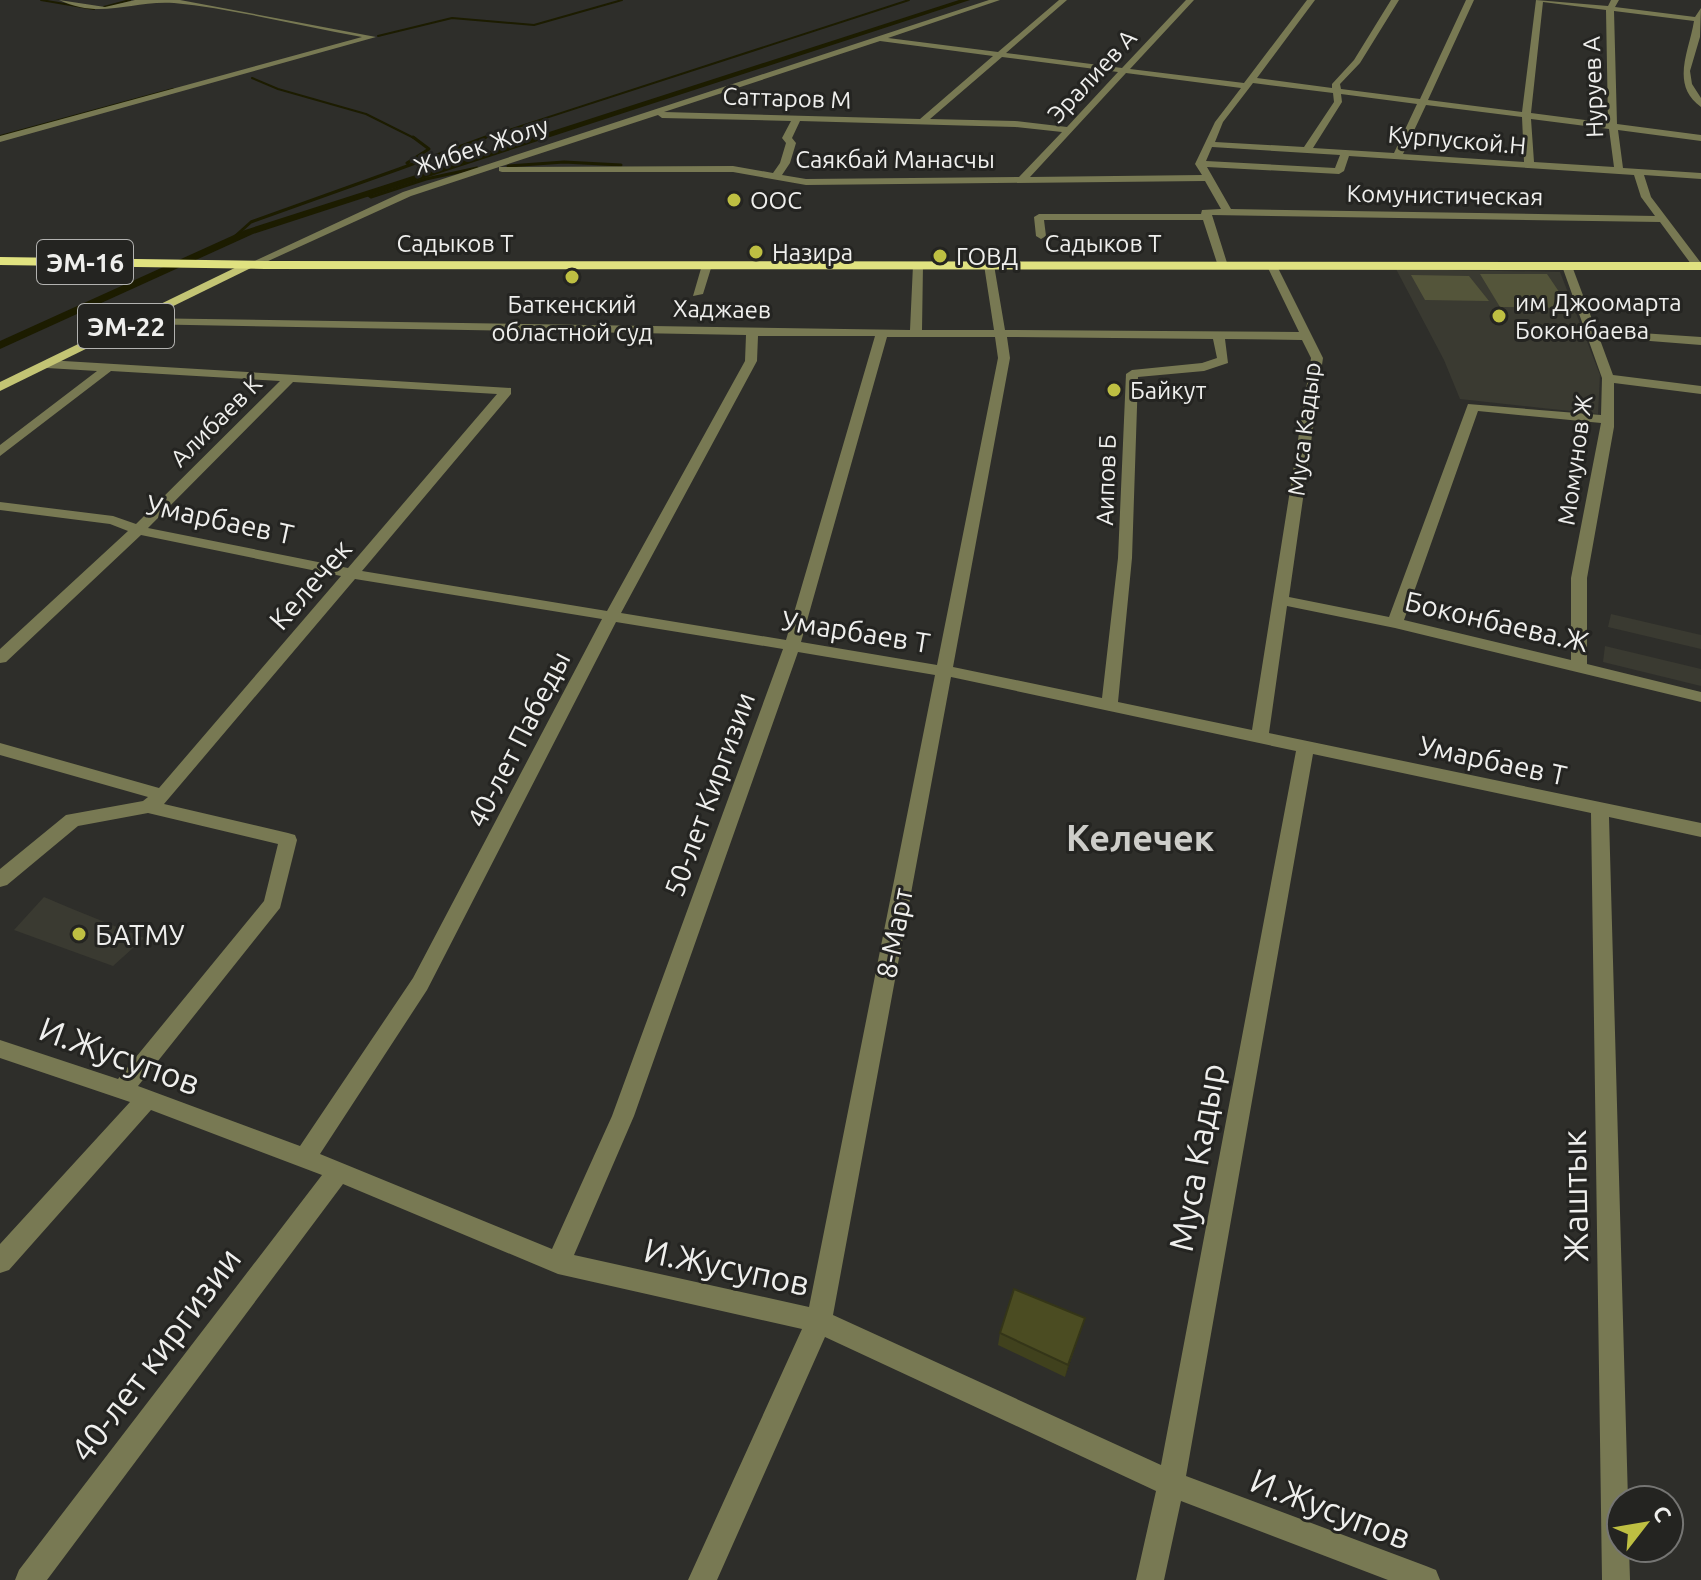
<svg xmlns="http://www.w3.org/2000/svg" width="1701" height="1580" viewBox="0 0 1701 1580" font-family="Ubuntu,sans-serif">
<rect width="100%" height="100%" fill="#2e2e2a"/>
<!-- built -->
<path fill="#3a3a31" d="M1396 269 1560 272 1600 375 1598 414 1460 399 1444 360Z
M1611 614 1701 635V649L1608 627Z
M1605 646 1701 669V686L1603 662Z
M44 897 70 908 144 938 113 966 14 930Z"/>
<!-- green -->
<path fill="#54553a" d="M1480 274H1547L1570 308 1500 307Z
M1411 275 1469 276 1489 301 1425 300Z"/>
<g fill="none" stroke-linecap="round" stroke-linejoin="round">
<!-- stream-far1 -->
<path stroke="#1c1c00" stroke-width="2" d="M41 0 94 9
M104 7 130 0
M378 36 452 18 534 25 622 0
M252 78 278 89 366 114 416 139
M0 136 173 89
M481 139 909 0"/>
<!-- stream -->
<path stroke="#1c1c00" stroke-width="3" d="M407 163 429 149 413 137
M508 166 564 162 621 165
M399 169 486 137
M367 194 371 197 426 179 477 168
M232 239 251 222 399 169"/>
<!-- canal -->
<path fill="#1c1c00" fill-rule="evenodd" d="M959 0H970L253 234 0 349V341L245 230Z"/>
<!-- minor -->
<path fill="#787953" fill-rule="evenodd" d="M59 0 105 7 135 0H180L376 37 0 142V136L362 37C300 26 235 9 174 3 132 0 101 20 59 0Z
M989 0H1000L888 38 998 52 1059 0H1067L1006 53 1122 68 1186 0H1194L1130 69 1244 83 1307 0H1315L1257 78 1332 88V84L1354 60 1391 0H1399L1360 63 1340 84 1341 89 1420 99 1466 0H1474L1428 100 1522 112 1536 0 1608 6 1611 0H1619L1615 7 1695 17 1701 8 1700 37 1690 71 1692 84 1701 98V107C1670 85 1689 52 1694 21L1614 11 1617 124 1701 135V141L1618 130 1623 168 1701 173V179L1644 175 1651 197 1701 263V269L1694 268 1660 222 1212 215 1228 266 1223 269 1218 266 1203 220H1044L1046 236 1041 239 1036 236 1034 217 1039 214H1201L1202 210 1221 209 1205 181 806 185 733 172H502L499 171V167L411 196 255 267 246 265 403 192ZM1543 2 1606 10 1608 123 1531 113ZM880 41 993 56 920 119 664 112ZM1002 57 1118 72 1067 127 1015 121 930 119ZM1126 73 1241 88 1215 122 1195 164 1202 175 1030 177ZM1253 83 1333 93 1334 102 1304 147 1215 142 1223 122ZM1341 94 1417 104 1394 153 1313 148 1342 102ZM1426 105 1522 117 1524 162 1403 154ZM658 115 662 118 791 121 782 138 786 143 780 163 773 173 733 166 499 167ZM1531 119 1609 129 1614 167 1534 162ZM800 121 1015 127 1062 132 1019 177 806 179 782 175 790 163 796 143 792 138ZM1212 147 1340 155 1335 168 1206 161ZM1349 156 1634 175 1641 197 1655 216 1231 209 1207 167 1339 174 1344 171Z
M707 262 712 265 703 294 693 296 702 265Z
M918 262 923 265 922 330H994L984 265 989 262 994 265 1005 330 1299 332 1267 266 1276 264 1323 358 1289 597 1389 617 1468 404 1601 415 1602 378 1562 266 1563 264 1572 266 1596 330 1701 337V345L1599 337 1613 375 1701 386V394L1614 383V427L1587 578V664L1701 692V702L1395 628 1287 606 1269 733 1701 823V837L1609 817 1628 1500H1621V1548H1629L1630 1580H1602L1591 813 1313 754 1186 1476 1426 1566 1436 1570 1440 1580H1388L1181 1501 1164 1580H1136L1156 1491 825 1337 717 1580H688L802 1329 558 1274 343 1184 47 1580H15L19 1570 322 1175 151 1110 9 1270 0 1273V1244L130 1102 0 1058V1040L118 1079 264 901 278 844 148 813 78 826 7 885 0 887V869L66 815 143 801 148 797 0 755V743L159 788 341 576 141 535 6 662 0 663V649L128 531 110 524 0 510V502L113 516 136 524 280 381 111 371 0 456V445L97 371 47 368 41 364 47 360 511 388V394L362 571 607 611 745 361 746 335 136 324 130 321 136 318 910 330 913 265ZM758 336H875L786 640 621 613 757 361ZM887 337H995L998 358 937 665 801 642ZM1007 337 1213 339 1217 358 1202 363 1132 370 1126 374 1118 558 1102 698 953 667 1010 358ZM1225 339 1302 340 1311 358 1252 730 1118 702 1132 558 1138 377 1204 371 1228 363ZM293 382 497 394 348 568 148 528ZM1478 411 1601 423 1571 578V660L1404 620ZM355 579 602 619 413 978 300 1146 138 1086 280 908 297 840 295 835 288 833 164 804ZM616 622 783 649 612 1116 552 1249 320 1154 427 990ZM798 652 935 675 809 1307 574 1255 634 1116ZM951 677 1296 751 1161 1465 833 1315Z"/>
<!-- major -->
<path fill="#c3c474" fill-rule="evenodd" d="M247 262 257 265 0 391V382Z"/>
<!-- highway -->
<path fill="#e0e280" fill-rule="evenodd" d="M0 257 265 261 1701 262V270L265 269 0 265Z"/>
</g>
<!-- wall -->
<path fill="#40411d" d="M1085 1318 1065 1377 998 1345 1000 1333Z"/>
<!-- shaded-wall -->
<path fill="#343518" d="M1085 1318 1081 1330 1065 1377 1068 1365Z"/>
<!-- building -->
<path fill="#4b4c22" stroke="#343518" stroke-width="2" d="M1014 1289 1085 1318 1068 1365 1000 1333Z"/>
<!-- markers -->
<g fill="#bebf42" stroke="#242421" stroke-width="3">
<circle cx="734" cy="200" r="8"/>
<circle cx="756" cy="252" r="8"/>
<circle cx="940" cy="256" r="8"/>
<circle cx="572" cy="277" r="8"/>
<circle cx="1499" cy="316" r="8"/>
<circle cx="1114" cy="390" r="8"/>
<circle cx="79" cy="934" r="8"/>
</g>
<g text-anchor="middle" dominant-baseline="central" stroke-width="6" stroke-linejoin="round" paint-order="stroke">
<!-- far-street labels -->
<g font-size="24" fill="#efefed" stroke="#242421">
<text transform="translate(1092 76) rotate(-47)">Эралиев А</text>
<text transform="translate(1593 87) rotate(-92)">Нуруев А</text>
<text transform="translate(787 98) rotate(2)">Саттаров М</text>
<text transform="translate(1457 140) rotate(5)">Курпуской.Н</text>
<text transform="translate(481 146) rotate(-18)">Жибек Жолу</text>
<text x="895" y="159">Саякбай Манасчы</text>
<text transform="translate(1445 195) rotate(1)">Комунистическая</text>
<text x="455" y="243">Садыков Т</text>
<text x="1103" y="243">Садыков Т</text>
<text transform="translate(722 309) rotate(1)">Хаджаев</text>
<text transform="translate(216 421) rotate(-45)">Алибаев К</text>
<text transform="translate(1304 429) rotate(-83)">Муса Кадыр</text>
<text transform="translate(1575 460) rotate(-82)">Момунов Ж</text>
<text transform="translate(1106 480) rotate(-88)">Аипов Б</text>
</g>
<!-- far-poi labels -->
<g font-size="24" fill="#efefed" stroke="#242421" text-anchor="start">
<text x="750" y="200">ООС</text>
<text x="772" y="252">Назира</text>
<text x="956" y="256">ГОВД</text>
<text x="1515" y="302">им Джоомарта<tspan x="1515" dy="28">Боконбаева</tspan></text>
<text x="572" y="304" text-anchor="middle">Баткенский<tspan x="572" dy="28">областной суд</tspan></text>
<text x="1130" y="390">Байкут</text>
</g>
<!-- shield labels -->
<g fill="#242421" stroke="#b2b2b0" stroke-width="2">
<rect x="37" y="240" width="96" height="44" rx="6"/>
<rect x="78" y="304" width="96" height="44" rx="6"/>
</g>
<g font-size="26" font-weight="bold" fill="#efefed">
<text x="85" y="262">ЭМ-16</text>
<text x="126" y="326">ЭМ-22</text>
</g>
<!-- street labels -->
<g font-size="28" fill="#efefed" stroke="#242421">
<text transform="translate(220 519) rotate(12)">Умарбаев Т</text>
<text transform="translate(310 584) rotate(-49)">Келечек</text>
<text transform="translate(1497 621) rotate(13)">Боконбаева.Ж</text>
<text transform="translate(856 631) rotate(9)">Умарбаев Т</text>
<text transform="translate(518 739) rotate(-63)">40-лет Пабеды</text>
<text transform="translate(1493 760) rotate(12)">Умарбаев Т</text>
<text transform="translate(709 794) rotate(-70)">50-лет Киргизии</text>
<text transform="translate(894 933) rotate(-79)">8-Март</text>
</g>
<!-- poi labels -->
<g font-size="28" fill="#efefed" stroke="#242421" text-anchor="start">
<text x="95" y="934">БАТМУ</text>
</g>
<!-- near-street labels -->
<g font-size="34" fill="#efefed" stroke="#242421">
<text transform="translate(120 1055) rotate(20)">И.Жусупов</text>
<text transform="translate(1196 1157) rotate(-80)">Муса Кадыр</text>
<text transform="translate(1574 1196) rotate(-91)">Жаштык</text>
<text transform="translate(727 1266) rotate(12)">И.Жусупов</text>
<text transform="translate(155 1354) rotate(-53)">40-лет киргизии</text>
<text transform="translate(1331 1508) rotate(21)">И.Жусупов</text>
</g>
<!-- district labels -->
<g font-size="36" font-weight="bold" fill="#cdcdc9" stroke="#242421">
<text x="1140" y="837">Келечек</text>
</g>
</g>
<!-- north arrow -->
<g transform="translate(1645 1524) rotate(59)"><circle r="38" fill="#242421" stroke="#757573" stroke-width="2"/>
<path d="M0-6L14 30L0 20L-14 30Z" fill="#bebf42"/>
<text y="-12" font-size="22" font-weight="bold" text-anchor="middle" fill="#efefed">С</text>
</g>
</svg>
